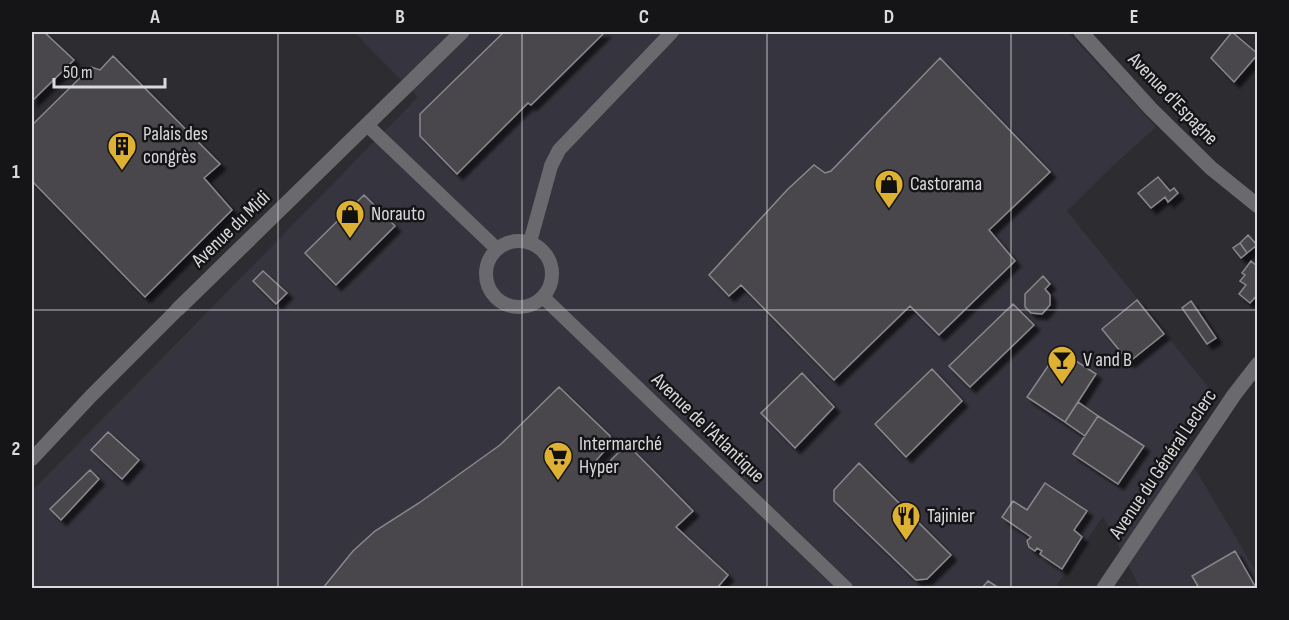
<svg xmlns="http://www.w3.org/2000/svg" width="1289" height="620" viewBox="0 0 1289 620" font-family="'Sofia Sans Condensed',sans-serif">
<defs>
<filter id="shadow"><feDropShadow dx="5.5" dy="5.5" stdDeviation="1.5" flood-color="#0009"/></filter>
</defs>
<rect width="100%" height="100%" fill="#2d2c31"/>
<!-- built -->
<path fill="#36353f" d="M354 32H1068L1156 127 1109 169 1067 211 1216 397 1182 447 1258 575 1257 588H1140L1103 516 1055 588H32V491L418 97Z"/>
<!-- building -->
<path fill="#48474c" stroke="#88888d" stroke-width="1.5" filter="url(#shadow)" d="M32 32H44L74 60 32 101Z
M504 32H605L531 105 528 103 457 174 420 136V114Z
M1232 32 1258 54 1234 82 1211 58Z
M113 56 220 164 204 178 232 210 145 297 32 181V125L91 67 100 70Z
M940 58 1050 172 989 230 1015 261 939 335 910 306 834 380 741 285 729 296 709 275 787 190 814 165 825 173 831 171Z
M1158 177 1170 191 1174 188 1178 193 1168 202 1165 197 1151 208 1138 193Z
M364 195 395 226 336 285 305 253Z
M1248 235 1257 245 1247 253 1240 243Z
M1240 243 1247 253 1241 258 1233 248Z
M1251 261 1258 267V294L1250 303 1239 294 1246 285 1240 281 1245 275 1242 273Z
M263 271 287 293 276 304 253 281Z
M1043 276 1050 284 1045 289 1050 295V305L1042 314 1031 313 1025 307V294Z
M1137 300 1164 334 1129 362 1102 329Z
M1191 301 1216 338 1207 344 1182 308Z
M1013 304 1034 325 970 387 949 366Z
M1059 350 1096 374 1065 422 1027 397Z
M932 369 962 401 906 457 875 424Z
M802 373 834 407 795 448 761 413Z
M559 387 610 436 612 442 594 463 601 470 627 444 693 511 676 527 728 575 717 588H323L353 551 375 531 419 503 500 445Z
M1078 402 1098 416 1085 436 1065 422Z
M1098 416 1144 446 1118 484 1073 454Z
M108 432 139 460 122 479 91 450Z
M859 463 951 555 927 579 916 580 834 501V490Z
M90 470 99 479 61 520 50 509Z
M1045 483 1087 511 1074 530 1082 537 1062 569 1040 554 1042 551 1037 548 1035 551 1029 547 1027 541 1031 537 1002 517 1013 501 1027 510Z
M1235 551 1256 588H1199L1192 576Z
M988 581 999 588H982Z"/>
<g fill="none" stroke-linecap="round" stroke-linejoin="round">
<!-- minor -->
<path stroke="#69696e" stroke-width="14" d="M367 125 497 249
M486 274a33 33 0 1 1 66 0a33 33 0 1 1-66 0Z
M530 242 551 166 559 150 672 32
M543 297 846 588
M32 459 91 396 178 309"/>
<!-- tertiary -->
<path stroke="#69696e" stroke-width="15" d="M1081 32 1151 109 1211 168 1258 206
M178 309 462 32
M1104 588 1234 395 1258 364"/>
</g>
<!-- grid -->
<path fill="none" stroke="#dadadd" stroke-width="1.5" stroke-opacity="0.55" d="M278 32V588M522 32V588M767 32V588M1011 32V588M32 310H1258"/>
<!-- icons -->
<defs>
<g id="building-pin" transform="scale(1.5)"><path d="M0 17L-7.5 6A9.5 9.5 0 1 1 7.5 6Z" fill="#dfb133" stroke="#151517"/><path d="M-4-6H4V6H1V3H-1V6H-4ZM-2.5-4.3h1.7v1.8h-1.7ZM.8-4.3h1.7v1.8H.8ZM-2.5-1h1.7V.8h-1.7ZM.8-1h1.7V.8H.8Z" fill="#111"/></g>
<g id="shop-pin" transform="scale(1.5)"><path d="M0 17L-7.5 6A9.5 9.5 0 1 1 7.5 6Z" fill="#dfb133" stroke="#151517"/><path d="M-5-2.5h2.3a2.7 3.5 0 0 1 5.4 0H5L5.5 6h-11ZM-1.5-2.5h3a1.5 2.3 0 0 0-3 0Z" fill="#111"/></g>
<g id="bar-pin" transform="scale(1.5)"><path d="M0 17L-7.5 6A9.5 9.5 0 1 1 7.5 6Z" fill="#dfb133" stroke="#151517"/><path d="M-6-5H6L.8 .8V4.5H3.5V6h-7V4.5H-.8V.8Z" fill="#111"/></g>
<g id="supermarket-pin" transform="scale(1.5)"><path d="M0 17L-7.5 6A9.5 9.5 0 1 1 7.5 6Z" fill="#dfb133" stroke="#151517"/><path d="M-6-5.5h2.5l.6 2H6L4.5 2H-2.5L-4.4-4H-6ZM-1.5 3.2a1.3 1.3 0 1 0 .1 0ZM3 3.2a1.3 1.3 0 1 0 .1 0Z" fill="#111"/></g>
<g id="restaurant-pin" transform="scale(1.5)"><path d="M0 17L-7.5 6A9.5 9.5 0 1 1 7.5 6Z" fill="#dfb133" stroke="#151517"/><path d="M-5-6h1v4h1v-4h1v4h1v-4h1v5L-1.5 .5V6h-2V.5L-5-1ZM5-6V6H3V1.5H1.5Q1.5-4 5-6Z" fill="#111"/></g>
</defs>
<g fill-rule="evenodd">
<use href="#building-pin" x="122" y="146"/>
<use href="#shop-pin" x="889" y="184"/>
<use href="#shop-pin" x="350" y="214"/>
<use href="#bar-pin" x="1062" y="360"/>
<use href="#supermarket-pin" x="558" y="456"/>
<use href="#restaurant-pin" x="906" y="516"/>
</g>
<g text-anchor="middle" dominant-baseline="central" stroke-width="5" stroke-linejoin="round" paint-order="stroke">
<!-- street labels -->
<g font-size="20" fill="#dadadd" stroke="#151517">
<text transform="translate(1173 99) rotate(46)">Avenue d'Espagne</text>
<text transform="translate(231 229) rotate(-44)">Avenue du Midi</text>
<text transform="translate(708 428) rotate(44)">Avenue de l'Atlantique</text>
<text transform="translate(1163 464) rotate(-56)">Avenue du Général Leclerc</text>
</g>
<!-- poi labels -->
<g font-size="20" fill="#dadadd" stroke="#151517" text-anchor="start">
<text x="143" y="134">Palais des<tspan x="143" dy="23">congrès</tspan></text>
<text x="910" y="184">Castorama</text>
<text x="371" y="214">Norauto</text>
<text x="1083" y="360">V and B</text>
<text x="579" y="444">Intermarché<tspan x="579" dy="23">Hyper</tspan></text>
<text x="927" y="516">Tajinier</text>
</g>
</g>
<!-- border -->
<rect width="1289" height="620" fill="none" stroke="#151517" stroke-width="66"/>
<!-- scale -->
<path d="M54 78v9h111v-9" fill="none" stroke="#dadadd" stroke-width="3"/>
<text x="63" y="78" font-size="18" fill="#dadadd" stroke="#151517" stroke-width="4.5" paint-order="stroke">50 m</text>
<rect x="33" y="33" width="1223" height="554" fill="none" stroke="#dadadd" stroke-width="2"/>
<g font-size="20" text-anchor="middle" font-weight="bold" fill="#dadadd">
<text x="155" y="23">A</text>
<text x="400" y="23">B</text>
<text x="644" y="23">C</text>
<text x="889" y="23">D</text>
<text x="1134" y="23">E</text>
<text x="16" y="178">1</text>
<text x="16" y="455">2</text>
</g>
</svg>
